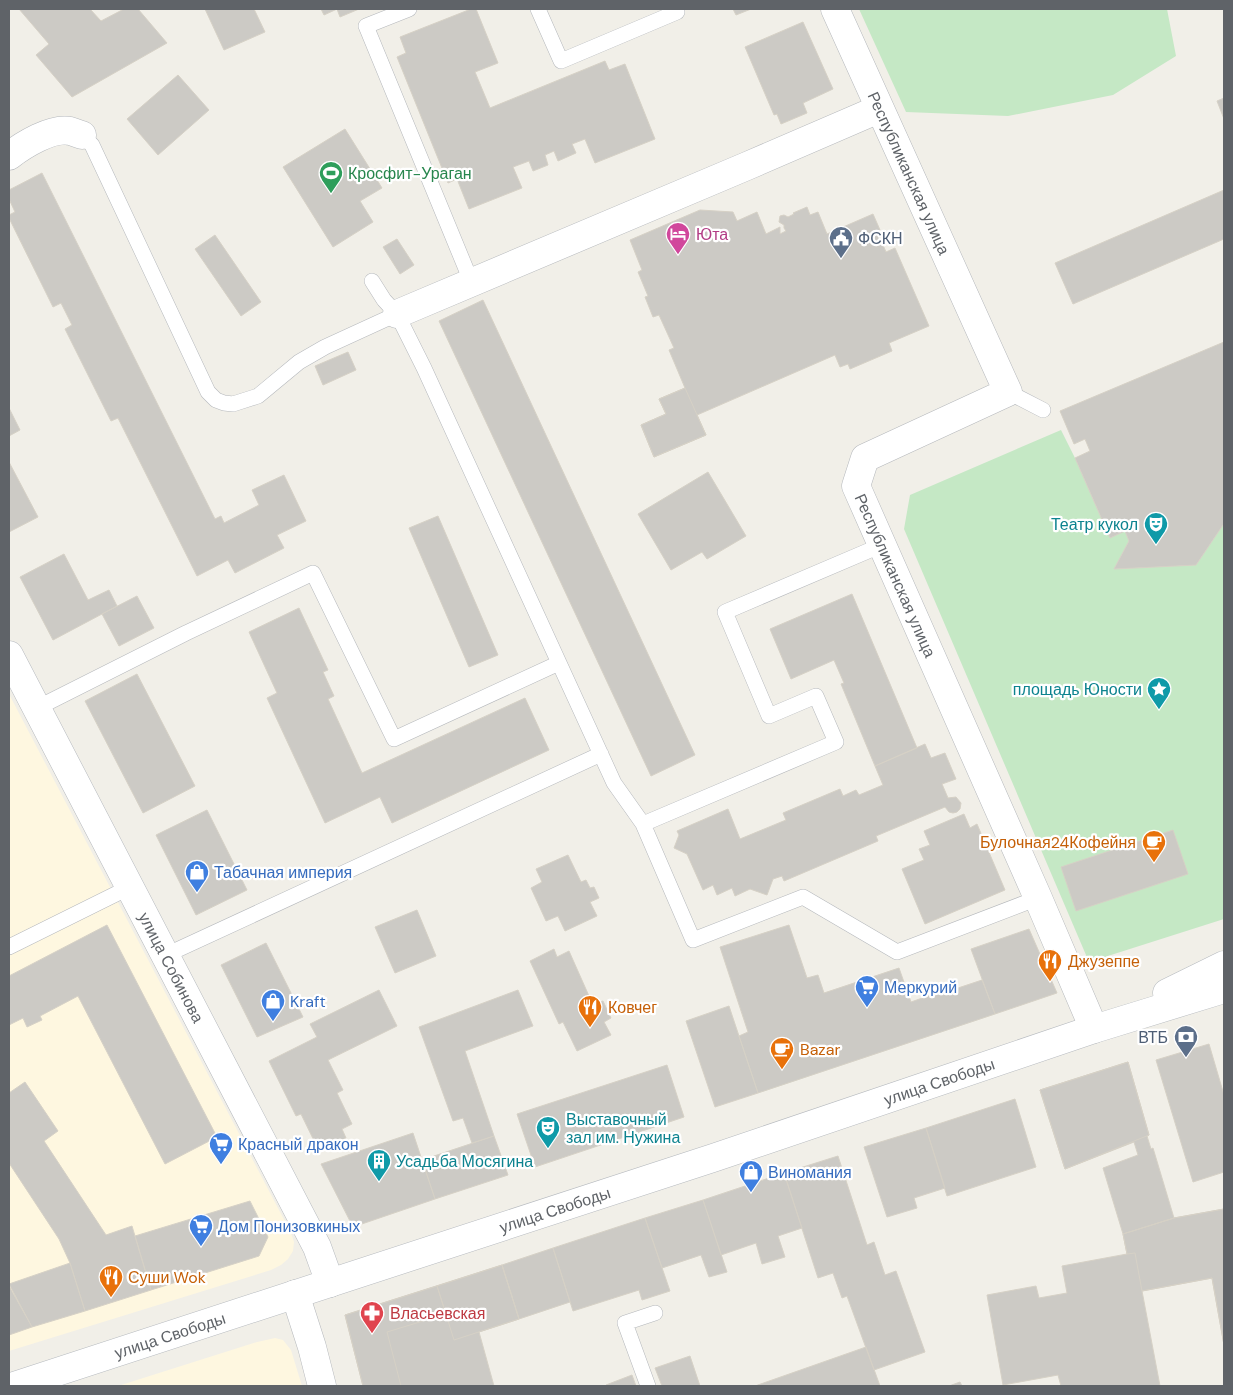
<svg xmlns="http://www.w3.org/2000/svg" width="1233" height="1395" viewBox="0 0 1233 1395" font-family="'DM Sans',sans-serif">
<rect width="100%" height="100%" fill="#f1efe8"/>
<!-- commercial -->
<path fill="#fef7e0" d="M9 694 291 1233 294 1242 293 1251 288 1259 281 1265 271 1270 9 1351Z
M275 1338 283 1340 291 1350 302 1386H118L257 1342Z"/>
<!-- green -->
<path fill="#c5e8c5" d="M859 9H1167L1176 56 1113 95 1008 116 906 112Z
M1061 430 1075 458 1110 538 1125 531 1129 541 1114 569 1196 565 1223 525 1224 528V919L1089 962 904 529 910 495Z"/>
<!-- building -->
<path fill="#cccac5" stroke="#d6d1c6" d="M19 9H90L101 21 124 9H138L167 43 72 97 36 55 49 44Z
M205 9H254L265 32 224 50Z
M321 9H359L340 17 337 9 324 15Z
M471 9H476L498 63 475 72 490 108 605 61 609 70 625 64 655 139 595 163 585 139 572 144 576 153 558 161 554 151 545 155 548 165 533 171 529 161 513 167 522 188 469 209 457 179 448 183 397 57 406 53 400 37Z
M733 9H751L736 15Z
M803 22 833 89 803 103 807 113 781 124 777 114 774 115 745 47Z
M178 75 209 110 158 155 127 119Z
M1224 98V119L1217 101Z
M345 129 382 188 360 201 373 222 333 247 283 167Z
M42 173 215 519 221 516 224 523 259 505 252 490 284 475 306 521 277 535 284 548 235 573 228 560 197 576 118 418 111 421 65 329 72 325 61 303 53 307 9 218V215L15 212 9 199V190Z
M1224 190V239L1073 304 1055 263Z
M807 207 810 215 818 212 827 234 873 214 880 230 877 231 886 252 895 248 929 326 889 343 892 351 850 369 848 364 840 367 835 355 697 415 706 435 654 457 641 425 666 414 659 399 685 388 669 350 674 348 659 315 653 317 645 297 648 296 638 272 642 270 630 240 700 210 733 212 737 221 757 212 766 234 780 227V234L786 231 784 228V225L779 222 780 216 784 215 788 217 794 214 793 213Z
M215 235 261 302 241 316 195 249Z
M397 239 414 265 400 274 383 247Z
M483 300 695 755 651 776 439 321Z
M1224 342V528L1223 525 1196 565 1114 569 1129 541 1125 531 1110 538 1075 458 1090 451 1085 439 1074 444 1060 411Z
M348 352 356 370 323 385 315 366Z
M685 388 706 435 654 457 641 425 666 414 659 399Z
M9 408 20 430 9 436Z
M9 462 38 517 9 532Z
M708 472 746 536 707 559 702 552 671 570 638 514Z
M438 516 498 655 469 667 409 528Z
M64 554 88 600 109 590 117 606 53 640 20 577Z
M852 594 917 748 875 766 841 684 844 683 834 660 791 679 770 629Z
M137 596 154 628 119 646 102 614Z
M299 608 328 670 323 672 334 696 328 699 362 773 525 698 549 750 392 823 380 797 325 823 267 698 277 693 249 632Z
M137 674 195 786 143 813 85 701Z
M925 744 931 758 945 753 956 779 942 784 948 798 956 797 961 803 960 809 957 812 953 813 949 812 945 807 876 836 878 841 784 881 782 876 773 879 767 895 750 889 735 896 732 888 717 895 713 885 703 890 687 854 674 848 679 835 677 831 728 809 740 839 786 820 783 813 840 789 843 796 856 790 859 795 883 785 875 766Z
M207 810 247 890 196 915 156 835Z
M964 814 970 828 977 824 1005 890 925 924 902 869 924 860 919 849 930 845 924 831Z
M1173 830 1188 874 1076 911 1061 867Z
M568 855 581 882 586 880 590 888 594 887 599 898 590 902 597 916 565 931 558 916 546 921 531 888 542 882 536 869Z
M417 910 436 956 395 973 375 927Z
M107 925 217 1137 165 1164 78 996 40 1016 42 1020 27 1027 23 1018 9 1025V976Z
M789 925 807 978 818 975 824 993 899 968 911 1002 928 996 926 990 946 984 949 991 982 980 995 1014 758 1093 739 1036 748 1032 720 947Z
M1029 929 1057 993 995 1014 971 949Z
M266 943 303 1017 257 1037 221 965Z
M554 949 557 957 569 951 593 1005 603 1001 611 1018 604 1022 611 1035 577 1051 563 1022 559 1024 530 961Z
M379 990 397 1026 328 1060 343 1090 337 1093 352 1124 342 1129 346 1138 319 1151 301 1114 296 1116 269 1061 317 1037 310 1024Z
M518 990 533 1026 465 1051 494 1136 472 1143 463 1118 453 1121 419 1027Z
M729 1006 758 1093 715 1107 686 1021Z
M1209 1044 1224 1095V1172L1193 1182 1156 1060Z
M1128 1062 1149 1135 1147 1136 1151 1149 1153 1148 1174 1218 1123 1234 1103 1168 1138 1155 1134 1142 1065 1169 1040 1090Z
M1128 1062 1149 1135 1065 1169 1040 1090Z
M667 1065 684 1117 535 1167 517 1114Z
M25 1082 58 1131 44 1141 106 1235 132 1226 151 1290 85 1311 70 1263 59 1239 9 1163V1093Z
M1015 1099 1036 1167 947 1196 926 1128Z
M926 1128 945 1188 914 1198 917 1208 887 1217 864 1147Z
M413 1133 435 1199 353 1227 321 1164Z
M494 1136 508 1175 435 1199 422 1160Z
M838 1156 867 1245 874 1242 885 1275 896 1271 925 1352 874 1370 847 1296 842 1298 833 1273 818 1278 784 1173Z
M784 1173 802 1228 778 1236 785 1257 762 1264 756 1243 721 1255 703 1200Z
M703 1200 727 1272 709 1277 701 1255 662 1268 645 1218Z
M250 1201 268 1237 259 1256 151 1290 135 1236Z
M1224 1209V1345L1212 1278 1142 1291 1160 1386H1061L1058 1375 1003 1385 987 1295 1036 1286 1039 1298 1067 1293 1062 1266 1127 1254 1123 1234 1174 1218Z
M1224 1209V1345L1212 1278 1142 1291 1135 1253 1127 1254 1123 1234 1174 1218Z
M645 1218 670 1291 642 1300 639 1290 573 1311 553 1248Z
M553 1248 570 1302 519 1319 502 1265Z
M70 1263 85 1311 32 1327 9 1284Z
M502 1265 519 1319 479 1332 494 1386H363L345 1315Z
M502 1265 519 1319 454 1340 437 1286Z
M9 1286 32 1327 9 1335Z
M437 1286 446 1314 387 1332 401 1386H363L345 1315Z
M866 1347 880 1386H755Z
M690 1356 700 1386H662L655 1368Z
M632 1375 636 1386H606V1385Z
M960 1382 962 1386H949Z"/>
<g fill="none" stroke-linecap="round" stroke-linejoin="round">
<!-- service casing -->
<g stroke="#b5b8bc" stroke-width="16">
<path id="service" d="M409 9 366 26 471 281
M538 9 561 61 677 12
M82 135 92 145 208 392 216 400 224 403 233 404 258 396 299 362 325 347 397 314
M372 281 384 300 397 314 424 368 614 783 643 824 693 940 803 897 897 952 1038 898
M1008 392 1043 410
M37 708 186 633 313 573 394 739 559 663
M643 824 836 742 816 696 769 716 725 612 882 545
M9 947 130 887
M166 955 601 754
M648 1386 625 1323 655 1313"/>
</g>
<!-- minor casing -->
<g stroke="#b5b8bc" stroke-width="29">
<g id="minor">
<path id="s1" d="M835 9 1008 392 865 458 856 486 1038 898 1094 1029"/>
<path d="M9 156C23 145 52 127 70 131 74 132 78 134 82 135"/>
<path d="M397 314 747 166 879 109"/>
<path d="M295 1294 312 1347 322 1386"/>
</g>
</g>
<!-- secondary casing -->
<g stroke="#b6babf" stroke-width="29">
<g id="secondary">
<path id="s2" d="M9 655 317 1247 330 1283"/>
<path d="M1167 993 1224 965"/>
<path id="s3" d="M14 1386 713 1158 1094 1029 1224 989"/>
</g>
</g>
<!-- service -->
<use href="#service" stroke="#fff" stroke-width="15"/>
<!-- minor -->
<use href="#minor" stroke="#fff" stroke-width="28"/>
<!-- secondary -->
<use href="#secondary" stroke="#fff" stroke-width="28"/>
</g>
<!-- icons -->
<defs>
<g id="stadium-pin" transform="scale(1.25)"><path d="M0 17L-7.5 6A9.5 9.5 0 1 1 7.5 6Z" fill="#2e9e5b" stroke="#fff"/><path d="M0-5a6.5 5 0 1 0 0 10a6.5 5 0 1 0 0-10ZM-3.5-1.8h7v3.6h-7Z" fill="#fff"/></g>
<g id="hotel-pin" transform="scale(1.25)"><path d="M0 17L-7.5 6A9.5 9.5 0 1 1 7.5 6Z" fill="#d1479c" stroke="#fff"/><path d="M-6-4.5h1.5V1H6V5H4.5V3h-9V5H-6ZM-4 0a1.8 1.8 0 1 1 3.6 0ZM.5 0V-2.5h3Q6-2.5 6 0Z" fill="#fff"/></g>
<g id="civic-pin" transform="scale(1.25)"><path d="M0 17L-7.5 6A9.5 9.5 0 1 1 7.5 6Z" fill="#5c6f8a" stroke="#fff"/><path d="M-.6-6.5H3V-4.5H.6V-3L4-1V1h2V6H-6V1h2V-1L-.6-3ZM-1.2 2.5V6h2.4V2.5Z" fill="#fff"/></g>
<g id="theatre-pin" transform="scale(1.25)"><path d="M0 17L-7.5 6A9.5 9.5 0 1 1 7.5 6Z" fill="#0f9aa8" stroke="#fff"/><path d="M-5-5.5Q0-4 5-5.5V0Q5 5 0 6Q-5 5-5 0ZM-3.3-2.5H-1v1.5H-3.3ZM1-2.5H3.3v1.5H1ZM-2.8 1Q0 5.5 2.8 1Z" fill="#fff"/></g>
<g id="sight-pin" transform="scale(1.25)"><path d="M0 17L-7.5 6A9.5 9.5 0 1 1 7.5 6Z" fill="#0f9aa8" stroke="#fff"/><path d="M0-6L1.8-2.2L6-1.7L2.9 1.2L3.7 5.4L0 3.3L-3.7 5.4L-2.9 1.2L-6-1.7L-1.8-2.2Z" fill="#fff"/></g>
<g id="cafe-pin" transform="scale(1.25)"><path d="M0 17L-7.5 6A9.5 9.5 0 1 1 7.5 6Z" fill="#e8710a" stroke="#fff"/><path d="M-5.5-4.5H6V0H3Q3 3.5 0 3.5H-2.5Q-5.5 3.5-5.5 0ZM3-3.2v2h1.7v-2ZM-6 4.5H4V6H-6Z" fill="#fff"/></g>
<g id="shop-pin" transform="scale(1.25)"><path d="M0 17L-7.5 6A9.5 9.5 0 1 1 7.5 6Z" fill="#3f7fe0" stroke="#fff"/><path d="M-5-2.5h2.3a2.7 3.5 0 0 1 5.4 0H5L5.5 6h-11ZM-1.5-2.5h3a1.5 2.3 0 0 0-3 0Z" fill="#fff"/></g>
<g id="restaurant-pin" transform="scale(1.25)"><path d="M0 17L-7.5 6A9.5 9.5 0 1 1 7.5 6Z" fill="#e8710a" stroke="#fff"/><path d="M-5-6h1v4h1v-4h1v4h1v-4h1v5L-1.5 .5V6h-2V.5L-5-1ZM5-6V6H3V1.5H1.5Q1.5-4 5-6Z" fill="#fff"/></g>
<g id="supermarket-pin" transform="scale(1.25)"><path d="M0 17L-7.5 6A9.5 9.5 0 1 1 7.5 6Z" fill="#3f7fe0" stroke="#fff"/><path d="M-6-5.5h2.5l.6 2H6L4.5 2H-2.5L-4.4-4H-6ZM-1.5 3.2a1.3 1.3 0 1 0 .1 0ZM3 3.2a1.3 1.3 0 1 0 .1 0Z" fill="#fff"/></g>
<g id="bank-pin" transform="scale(1.25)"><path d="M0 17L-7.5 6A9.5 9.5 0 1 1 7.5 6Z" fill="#5c6f8a" stroke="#fff"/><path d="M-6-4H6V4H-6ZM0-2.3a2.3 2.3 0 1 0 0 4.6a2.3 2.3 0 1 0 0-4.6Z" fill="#fff"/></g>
<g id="building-pin" transform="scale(1.25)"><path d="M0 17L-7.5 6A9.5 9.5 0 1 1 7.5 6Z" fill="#0f9aa8" stroke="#fff"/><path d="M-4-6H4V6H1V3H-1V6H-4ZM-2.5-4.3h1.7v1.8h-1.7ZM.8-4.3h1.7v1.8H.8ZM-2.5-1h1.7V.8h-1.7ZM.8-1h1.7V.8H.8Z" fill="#fff"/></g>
<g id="pharmacy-pin" transform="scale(1.25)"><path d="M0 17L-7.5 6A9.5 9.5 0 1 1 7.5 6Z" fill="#e0444e" stroke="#fff"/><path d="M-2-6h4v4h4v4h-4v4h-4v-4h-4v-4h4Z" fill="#fff"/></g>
</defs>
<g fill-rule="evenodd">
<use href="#stadium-pin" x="331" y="173"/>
<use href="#hotel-pin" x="678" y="234"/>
<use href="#civic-pin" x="841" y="238"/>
<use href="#theatre-pin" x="1156" y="524"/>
<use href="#sight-pin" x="1159" y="689"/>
<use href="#cafe-pin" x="1154" y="842"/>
<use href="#shop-pin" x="197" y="872"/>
<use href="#restaurant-pin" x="1050" y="961"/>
<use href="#supermarket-pin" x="867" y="987"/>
<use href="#shop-pin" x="273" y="1001"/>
<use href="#restaurant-pin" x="590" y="1007"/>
<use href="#bank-pin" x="1186" y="1037"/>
<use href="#cafe-pin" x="782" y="1049"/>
<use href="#theatre-pin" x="548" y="1128"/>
<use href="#supermarket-pin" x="221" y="1144"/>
<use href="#building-pin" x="379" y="1161"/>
<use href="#shop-pin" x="751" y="1172"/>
<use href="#supermarket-pin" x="201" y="1226"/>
<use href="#restaurant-pin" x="111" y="1277"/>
<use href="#pharmacy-pin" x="372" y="1313"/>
</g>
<g text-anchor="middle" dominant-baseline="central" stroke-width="4.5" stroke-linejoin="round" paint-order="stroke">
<!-- leisure labels -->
<g font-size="16" fill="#27864d" stroke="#fff" text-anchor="start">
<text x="348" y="173">Кросфит-Ураган</text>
</g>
<!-- street labels -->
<g font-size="16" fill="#5f6368" stroke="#fff">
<text stroke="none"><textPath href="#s1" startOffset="180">Республиканская улица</textPath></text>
<text stroke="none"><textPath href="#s1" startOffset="705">Республиканская улица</textPath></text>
<text stroke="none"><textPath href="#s2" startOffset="352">улица Собинова</textPath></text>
<text stroke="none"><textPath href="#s3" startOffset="974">улица Свободы</textPath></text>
<text stroke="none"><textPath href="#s3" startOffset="569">улица Свободы</textPath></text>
<text stroke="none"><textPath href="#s3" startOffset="164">улица Свободы</textPath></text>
</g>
<!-- hotel labels -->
<g font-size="16" fill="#b23c85" stroke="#fff" text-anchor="start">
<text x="696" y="234">Юта</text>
</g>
<!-- service labels -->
<g font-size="16" fill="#4e5e75" stroke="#fff" text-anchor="start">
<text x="858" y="238">ФСКН</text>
<text x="1168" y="1037" text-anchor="end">ВТБ</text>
</g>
<!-- culture labels -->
<g font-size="16" fill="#0d838f" stroke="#fff" text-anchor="end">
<text x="1138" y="524">Театр кукол</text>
<text x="1142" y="689">площадь Юности</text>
<text x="566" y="1119" text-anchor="start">Выставочный<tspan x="566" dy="18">зал им. Нужина</tspan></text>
<text x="396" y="1161" text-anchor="start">Усадьба Мосягина</text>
</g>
<!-- food labels -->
<g font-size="16" fill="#c56008" stroke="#fff" text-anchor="start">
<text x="1136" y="842" text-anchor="end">Булочная24Кофейня</text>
<text x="1068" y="961">Джузеппе</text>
<text x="608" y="1007">Ковчег</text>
<text x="800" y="1049">Bazar</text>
<text x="128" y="1277">Суши Wok</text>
</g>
<!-- shop labels -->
<g font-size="16" fill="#366cbe" stroke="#fff" text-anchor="start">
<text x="214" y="872">Табачная империя</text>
<text x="884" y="987">Меркурий</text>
<text x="290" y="1001">Kraft</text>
<text x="238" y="1144">Красный дракон</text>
<text x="768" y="1172">Виномания</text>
<text x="218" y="1226">Дом Понизовкиных</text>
</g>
<!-- health labels -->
<g font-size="16" fill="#be3a42" stroke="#fff" text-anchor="start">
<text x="390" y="1313">Власьевская</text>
</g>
</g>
<!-- border -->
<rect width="1233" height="1395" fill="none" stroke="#5f6368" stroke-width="20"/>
</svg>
